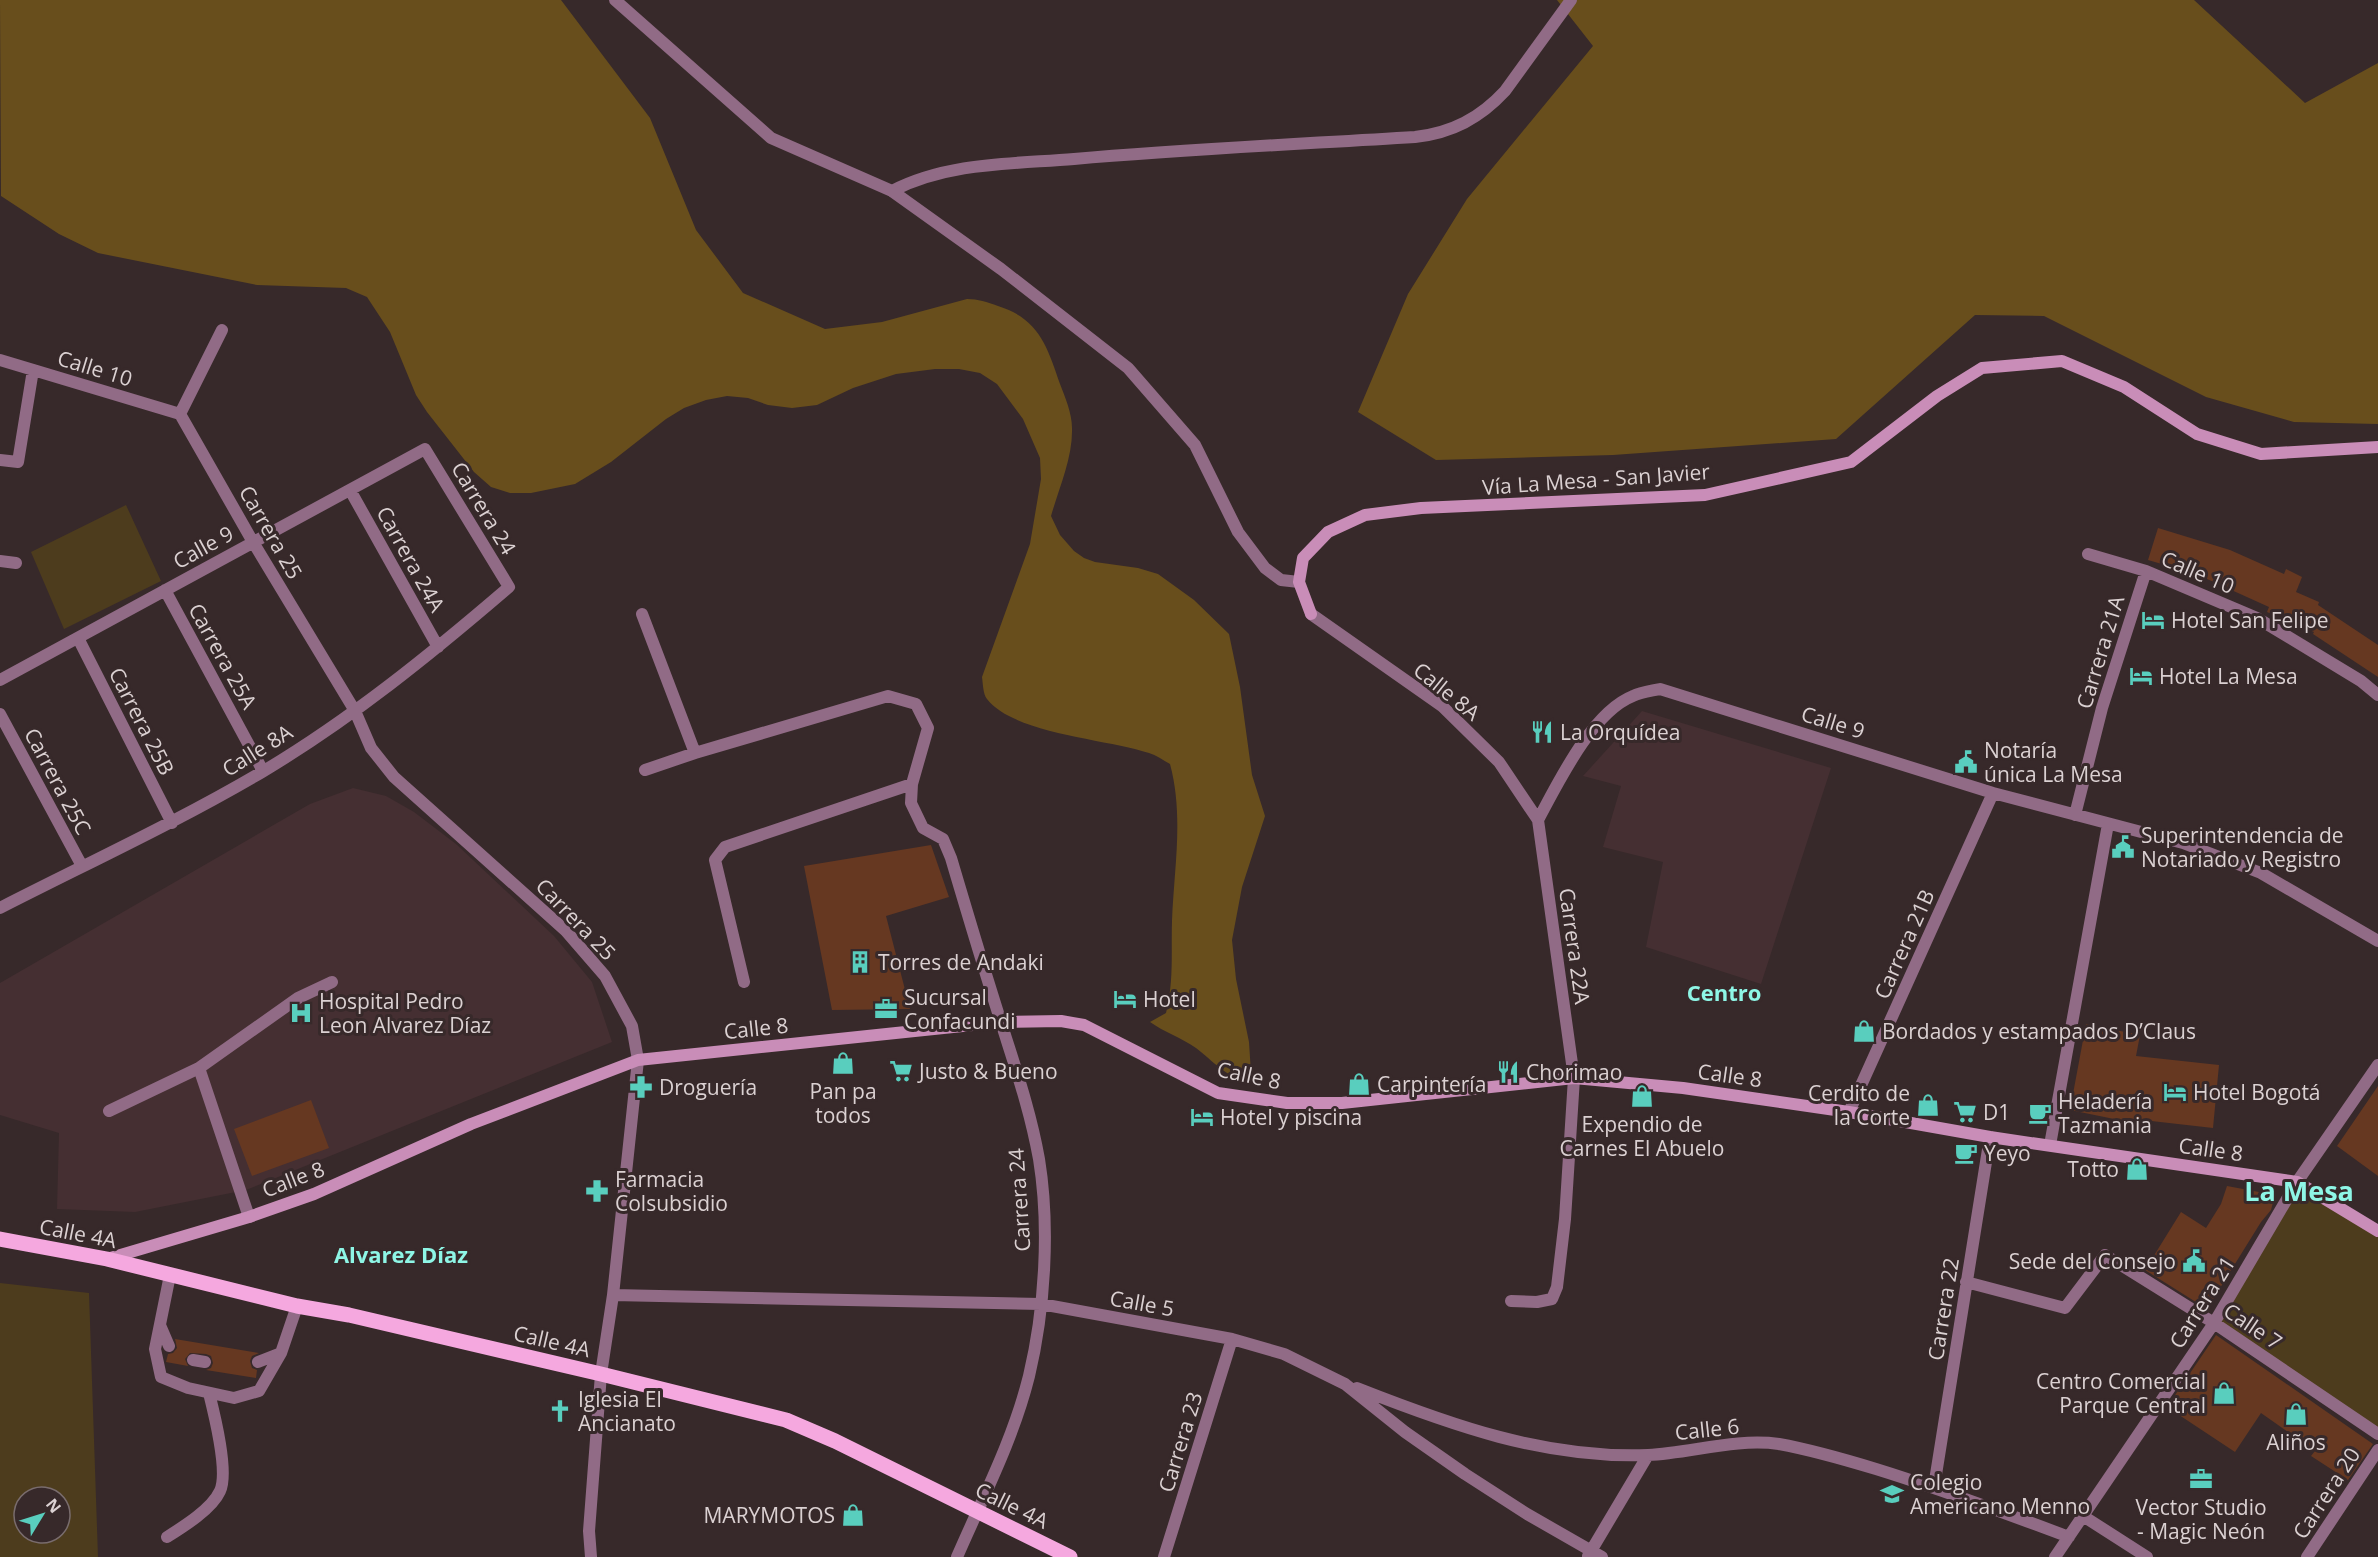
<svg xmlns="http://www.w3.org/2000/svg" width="2378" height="1557" viewBox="0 0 2378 1557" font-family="'Open Sans',sans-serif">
<rect width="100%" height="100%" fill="#37292a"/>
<!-- built -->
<path fill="#452f32" d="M1642 711 1831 768 1761 984 1646 947 1663 862 1603 847 1621 786 1583 776Z
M353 788 386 796 414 812 456 844 554 936 592 982 612 1042 246 1190 135 1212 57 1209 59 1133 0 1115V983L310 804Z"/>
<!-- green -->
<path fill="#4d3c1d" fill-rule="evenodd" d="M126 505 161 581 64 629 31 552Z
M2297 1182 2378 1231V1434L2214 1323Z
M0 1283 89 1293 98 1557H0ZM24 1497H60V1533H24Z"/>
<!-- forest -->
<path fill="#684e1c" d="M0 0H561L650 118 696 230 743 293 825 329 882 322 967 299C978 299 987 302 998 306 1039 319 1047 346 1060 384 1065 397 1072 413 1072 428 1073 457 1059 488 1051 516L1060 535 1074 551 1084 558 1095 562 1138 568 1158 574 1194 600 1229 634 1240 687 1252 775 1265 816 1242 887 1232 940 1236 979 1249 1042 1251 1073 1248 1082C1226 1077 1213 1061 1196 1048 1182 1038 1164 1032 1150 1022L1166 1013C1174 981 1171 952 1172 921 1174 868 1184 816 1170 764 1163 760 1156 755 1149 753 1108 739 1014 734 987 699 983 694 983 684 982 677L1030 544 1041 479 1040 458 1023 419 997 384 980 373 959 369H935L896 374 853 388 817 405 792 408 768 405 748 398 727 396 706 400 684 408 666 419 611 462 575 484 531 493H510L491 487 474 472 427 412 416 395 390 332 367 297 346 288 257 285 98 253 59 234 1 196Z
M1557 0H2194L2305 103 2378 63V424L2294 422 2206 397 2044 316 1975 315 1836 439 1613 455 1436 460 1358 412 1408 294 1467 199 1593 46Z"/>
<!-- building -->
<path fill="#663821" d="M2158 528 2230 550 2284 574 2286 569 2302 577 2296 592 2319 602 2318 605 2378 645V677L2313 634 2314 632 2267 612 2269 607 2196 574 2148 560Z
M931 845 949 897 886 916 910 1009 832 1010 804 866Z
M2086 1024 2140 1035 2136 1056 2219 1065 2213 1128 2125 1118 2124 1121 2070 1110Z
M2378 1086V1176L2337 1146Z
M311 1100 329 1148 252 1176 234 1129Z
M2227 1186 2275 1195 2271 1210 2261 1222 2207 1309 2145 1270 2181 1212 2206 1228 2221 1204Z
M2216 1335 2373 1444 2348 1480 2311 1456 2315 1451 2261 1413 2235 1452 2167 1407Z
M175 1339 259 1353 252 1356 250 1361 252 1368 257 1370 256 1378 206 1370 211 1368 213 1363 211 1356 206 1354 190 1353 185 1359 188 1366 166 1362 168 1354 173 1353 177 1348Z"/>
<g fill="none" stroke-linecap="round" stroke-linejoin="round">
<!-- lane -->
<path stroke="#916b86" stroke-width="12" d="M892 191C948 162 1013 164 1074 159 1188 149 1301 144 1415 137 1452 133 1480 118 1505 91L1571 0
M109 1111 199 1068
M249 1217 199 1068 298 998 332 982
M170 1275 155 1349 161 1377 188 1388 234 1398 259 1391 281 1353 297 1306
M1511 1301 1537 1302 1552 1299 1557 1287 1565 1219 1574 1078
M160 1325 169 1346
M193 1360 205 1362
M258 1362 281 1353
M167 1537C183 1527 212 1509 220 1491 229 1472 214 1413 209 1393"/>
<!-- street -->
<path stroke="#916b86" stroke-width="12" d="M615 0 771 138 892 191 1001 269 1128 368 1195 445 1238 532 1265 568 1281 580 1299 582
M0 360 180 414
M180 414 253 542 355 711 371 748 394 777 566 931 605 976 632 1026 638 1060 613 1295 601 1374 589 1531 591 1557
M180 414 222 330
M0 460 18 462 33 370
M350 490 438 647
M2088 554 2146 571 2257 618 2361 681 2378 695
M0 561 16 563
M165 590 263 771
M642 614 695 753
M1311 614 1442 706 1499 762 1538 820 1574 1078
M78 638 172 823
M0 680 425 449 509 587C431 654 351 719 262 772 177 822 88 863 0 908
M0 714 82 866
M645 770 695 753 888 696 916 704 928 728 912 784 911 803 923 828 943 839 951 858C967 912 983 966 1000 1019 1015 1067 1030 1109 1039 1159 1050 1227 1045 1309 1029 1376 1013 1440 983 1497 957 1557
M2075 815 2102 708 2146 571
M1538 820C1558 783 1592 712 1633 696 1641 692 1651 691 1660 689L1993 793 2183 843 2261 873 2378 941
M744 982 715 860 725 847 912 784
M1849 1112 1993 793
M2050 1145 2108 824
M1966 1282 2065 1308 2105 1255 2214 1323 2378 1434
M613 1295 1041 1304 1232 1339 1284 1354 1345 1384 1405 1432 1465 1474 1527 1514 1602 1557
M1357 1388C1451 1425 1545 1459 1648 1455 1691 1453 1735 1438 1779 1444 1812 1450 1843 1459 1876 1469 1941 1489 2005 1513 2069 1537
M1934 1487 1990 1137
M2083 1516 2147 1557
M1588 1556 1648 1455
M1164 1557 1232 1339
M2055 1557 2214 1323 2297 1182 2378 1065
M2307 1557 2378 1450"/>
<!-- secondary -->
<path stroke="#c98db8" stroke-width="12" d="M1311 614 1299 582 1303 558 1328 532 1365 515 1421 508 1705 495 1851 462 1937 396 1982 368 2062 361 2124 387 2197 434 2261 454 2378 447
M107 1259 249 1217 314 1194 471 1124 638 1060 1001 1022 1061 1021 1084 1025 1218 1093 1287 1103H1342L1574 1078 1683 1088 1849 1112 1990 1137 2297 1182 2378 1231"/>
<!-- primary -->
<path stroke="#f5a8df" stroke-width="15" d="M0 1239 107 1259 297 1306 349 1315 601 1374 786 1420 835 1441 1070 1557"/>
</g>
<!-- icons -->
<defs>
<g id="hotel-bare" transform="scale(1.8)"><path d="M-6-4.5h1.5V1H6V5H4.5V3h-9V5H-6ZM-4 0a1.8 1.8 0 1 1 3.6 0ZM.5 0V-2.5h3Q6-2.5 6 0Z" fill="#59cebe" stroke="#37292a" stroke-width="2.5" paint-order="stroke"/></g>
<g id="restaurant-bare" transform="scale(1.8)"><path d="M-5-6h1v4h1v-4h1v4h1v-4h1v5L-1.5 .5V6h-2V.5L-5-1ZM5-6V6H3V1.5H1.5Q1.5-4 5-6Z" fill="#59cebe" stroke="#37292a" stroke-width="2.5" paint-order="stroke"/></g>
<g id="civic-bare" transform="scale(1.8)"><path d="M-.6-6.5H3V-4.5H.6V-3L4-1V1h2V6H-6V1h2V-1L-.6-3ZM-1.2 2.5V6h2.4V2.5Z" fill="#59cebe" stroke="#37292a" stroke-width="2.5" paint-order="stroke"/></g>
<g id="building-bare" transform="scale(1.8)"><path d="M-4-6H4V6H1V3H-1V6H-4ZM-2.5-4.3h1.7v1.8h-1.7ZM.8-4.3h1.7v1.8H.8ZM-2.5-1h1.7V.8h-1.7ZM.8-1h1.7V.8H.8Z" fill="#59cebe" stroke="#37292a" stroke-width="2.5" paint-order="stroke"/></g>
<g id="office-bare" transform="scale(1.8)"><path d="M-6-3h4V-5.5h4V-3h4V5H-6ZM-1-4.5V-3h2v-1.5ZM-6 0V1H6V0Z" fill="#59cebe" stroke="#37292a" stroke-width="2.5" paint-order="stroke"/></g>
<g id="hospital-bare" transform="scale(1.8)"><path d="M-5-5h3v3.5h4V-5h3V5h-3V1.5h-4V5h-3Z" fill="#59cebe" stroke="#37292a" stroke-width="2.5" paint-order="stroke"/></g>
<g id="shop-bare" transform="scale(1.8)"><path d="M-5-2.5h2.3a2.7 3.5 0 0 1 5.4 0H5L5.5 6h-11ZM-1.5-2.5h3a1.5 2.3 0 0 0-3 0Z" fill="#59cebe" stroke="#37292a" stroke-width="2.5" paint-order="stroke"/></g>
<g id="supermarket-bare" transform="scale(1.8)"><path d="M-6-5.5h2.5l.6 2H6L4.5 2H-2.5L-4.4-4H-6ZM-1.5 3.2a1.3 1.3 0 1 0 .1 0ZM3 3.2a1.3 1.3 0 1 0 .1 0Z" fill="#59cebe" stroke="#37292a" stroke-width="2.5" paint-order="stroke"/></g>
<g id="pharmacy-bare" transform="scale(1.8)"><path d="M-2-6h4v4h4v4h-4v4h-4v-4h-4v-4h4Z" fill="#59cebe" stroke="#37292a" stroke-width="2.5" paint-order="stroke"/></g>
<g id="cafe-bare" transform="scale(1.8)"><path d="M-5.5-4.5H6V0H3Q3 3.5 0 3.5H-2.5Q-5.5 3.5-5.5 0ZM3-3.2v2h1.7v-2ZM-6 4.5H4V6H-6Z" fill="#59cebe" stroke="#37292a" stroke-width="2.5" paint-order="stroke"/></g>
<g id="church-bare" transform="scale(1.8)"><path d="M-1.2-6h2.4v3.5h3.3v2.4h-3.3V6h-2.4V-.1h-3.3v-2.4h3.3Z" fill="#59cebe" stroke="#37292a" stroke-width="2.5" paint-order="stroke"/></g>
<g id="university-bare" transform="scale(1.8)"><path d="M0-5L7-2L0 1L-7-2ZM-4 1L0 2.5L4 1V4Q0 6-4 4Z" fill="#59cebe" stroke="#37292a" stroke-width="2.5" paint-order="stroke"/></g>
</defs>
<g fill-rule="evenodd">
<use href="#hotel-bare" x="2153" y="620"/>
<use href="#hotel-bare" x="2141" y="676"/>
<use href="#restaurant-bare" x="1542" y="732"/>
<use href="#civic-bare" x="1966" y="762"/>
<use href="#civic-bare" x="2123" y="847"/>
<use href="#building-bare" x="860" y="962"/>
<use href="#hotel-bare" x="1125" y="999"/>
<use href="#office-bare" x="886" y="1009"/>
<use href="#hospital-bare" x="301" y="1013"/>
<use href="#shop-bare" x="1864" y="1031"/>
<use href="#shop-bare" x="843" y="1063"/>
<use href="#supermarket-bare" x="901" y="1071"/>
<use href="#restaurant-bare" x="1508" y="1072"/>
<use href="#shop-bare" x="1359" y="1084"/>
<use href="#pharmacy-bare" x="641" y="1087"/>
<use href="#hotel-bare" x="2175" y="1092"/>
<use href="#shop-bare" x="1642" y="1096"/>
<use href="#shop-bare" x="1928" y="1105"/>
<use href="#supermarket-bare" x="1965" y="1112"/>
<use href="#cafe-bare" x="2040" y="1113"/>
<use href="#hotel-bare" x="1202" y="1117"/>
<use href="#cafe-bare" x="1966" y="1153"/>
<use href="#shop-bare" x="2137" y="1169"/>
<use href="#pharmacy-bare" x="597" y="1191"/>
<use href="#civic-bare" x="2194" y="1261"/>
<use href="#shop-bare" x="2224" y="1393"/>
<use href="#church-bare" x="560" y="1411"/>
<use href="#shop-bare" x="2296" y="1414"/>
<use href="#office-bare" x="2201" y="1479"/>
<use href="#university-bare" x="1892" y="1494"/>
<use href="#shop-bare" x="853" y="1515"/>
</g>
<g text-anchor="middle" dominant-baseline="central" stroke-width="6" stroke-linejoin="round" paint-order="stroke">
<!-- street labels -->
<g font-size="21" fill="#dbd1d2" stroke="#37292a">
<text transform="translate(95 368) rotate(17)">Calle 10</text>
<text transform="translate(1596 479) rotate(-4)">Vía La Mesa - San Javier</text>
<text transform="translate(484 508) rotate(59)">Carrera 24</text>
<text transform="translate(271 532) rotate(60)">Carrera 25</text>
<text transform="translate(203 547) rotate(-29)">Calle 9</text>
<text transform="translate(411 559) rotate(61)">Carrera 24A</text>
<text transform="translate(2198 572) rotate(23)">Calle 10</text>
<text transform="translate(2100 652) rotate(-73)">Carrera 21A</text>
<text transform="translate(223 656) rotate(61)">Carrera 25A</text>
<text transform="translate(1447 691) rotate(39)">Calle 8A</text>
<text transform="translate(142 721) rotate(63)">Carrera 25B</text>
<text transform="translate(1833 722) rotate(17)">Calle 9</text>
<text transform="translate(257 750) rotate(-32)">Calle 8A</text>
<text transform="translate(58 781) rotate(62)">Carrera 25C</text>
<text transform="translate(576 919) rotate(46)">Carrera 25</text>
<text transform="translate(1904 944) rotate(-66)">Carrera 21B</text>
<text transform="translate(1575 946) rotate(82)">Carrera 22A</text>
<text transform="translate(756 1028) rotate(-6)">Calle 8</text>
<text transform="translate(1249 1075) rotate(12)">Calle 8</text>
<text transform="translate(1730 1075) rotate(8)">Calle 8</text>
<text transform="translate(2211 1149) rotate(8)">Calle 8</text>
<text transform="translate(293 1179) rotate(-21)">Calle 8</text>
<text transform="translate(1019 1200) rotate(-94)">Carrera 24</text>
<text transform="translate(78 1233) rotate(11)">Calle 4A</text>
<text transform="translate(2202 1302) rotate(-58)">Carrera 21</text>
<text transform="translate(1142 1303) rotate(10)">Calle 5</text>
<text transform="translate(1943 1309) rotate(-81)">Carrera 22</text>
<text transform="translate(2253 1326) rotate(34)">Calle 7</text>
<text transform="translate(552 1341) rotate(13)">Calle 4A</text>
<text transform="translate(1707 1429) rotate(-6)">Calle 6</text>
<text transform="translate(1180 1442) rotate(-73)">Carrera 23</text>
<text transform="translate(2326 1493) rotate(-57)">Carrera 20</text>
<text transform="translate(1012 1505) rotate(26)">Calle 4A</text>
</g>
<!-- poi labels -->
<g font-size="21" fill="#dbd1d2" stroke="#37292a" text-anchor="start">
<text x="2171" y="620">Hotel San Felipe</text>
<text x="2159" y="676">Hotel La Mesa</text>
<text x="1560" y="732">La Orquídea</text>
<text x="1984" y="750">Notaría<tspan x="1984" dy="24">única La Mesa</tspan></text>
<text x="2141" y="835">Superintendencia de<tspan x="2141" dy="24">Notariado y Registro</tspan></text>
<text x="878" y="962">Torres de Andaki</text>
<text x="904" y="997">Sucursal<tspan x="904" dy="24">Confacundi</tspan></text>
<text x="1143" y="999">Hotel</text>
<text x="319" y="1001">Hospital Pedro<tspan x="319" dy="24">Leon Alvarez Díaz</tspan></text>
<text x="1882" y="1031">Bordados y estampados D’Claus</text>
<text x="919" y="1071">Justo &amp; Bueno</text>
<text x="1526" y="1072">Chorimao</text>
<text x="1377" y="1084">Carpintería</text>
<text x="659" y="1087">Droguería</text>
<text x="843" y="1091" text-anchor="middle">Pan pa<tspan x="843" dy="24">todos</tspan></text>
<text x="2193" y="1092">Hotel Bogotá</text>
<text x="1910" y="1093" text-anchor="end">Cerdito de<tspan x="1910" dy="24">la Corte</tspan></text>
<text x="2058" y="1101">Heladería<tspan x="2058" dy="24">Tazmania</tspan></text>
<text x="1983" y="1112">D1</text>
<text x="1220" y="1117">Hotel y piscina</text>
<text x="1642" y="1124" text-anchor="middle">Expendio de<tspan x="1642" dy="24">Carnes El Abuelo</tspan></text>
<text x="1984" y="1153">Yeyo</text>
<text x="2119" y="1169" text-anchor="end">Totto</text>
<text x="615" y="1179">Farmacia<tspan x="615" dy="24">Colsubsidio</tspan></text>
<text x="2176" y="1261" text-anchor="end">Sede del Consejo</text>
<text x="2206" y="1381" text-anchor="end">Centro Comercial<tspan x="2206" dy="24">Parque Central</tspan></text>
<text x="578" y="1399">Iglesia El<tspan x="578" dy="24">Ancianato</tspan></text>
<text x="2296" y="1442" text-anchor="middle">Aliños</text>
<text x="1910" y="1482">Colegio<tspan x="1910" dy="24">Americano Menno</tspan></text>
<text x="2201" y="1507" text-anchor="middle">Vector Studio<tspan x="2201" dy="24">- Magic Neón</tspan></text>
<text x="835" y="1515" text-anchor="end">MARYMOTOS</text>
</g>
<!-- neighbourhood labels -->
<g font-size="22" font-weight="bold" fill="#8ef6e6" stroke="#37292a">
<text x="1724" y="992">Centro</text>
<text x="401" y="1254">Alvarez Díaz</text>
</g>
<!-- district labels -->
<g font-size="27" font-weight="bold" fill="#8ef6e6" stroke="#37292a">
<text x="2299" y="1190">La Mesa</text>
</g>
</g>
<!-- north arrow -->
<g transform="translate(42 1515) rotate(52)"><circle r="28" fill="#37292a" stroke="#796c6d" stroke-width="1.5"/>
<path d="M0-4.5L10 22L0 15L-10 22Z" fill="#59cebe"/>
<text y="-9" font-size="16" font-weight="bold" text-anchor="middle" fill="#dbd1d2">N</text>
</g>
</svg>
